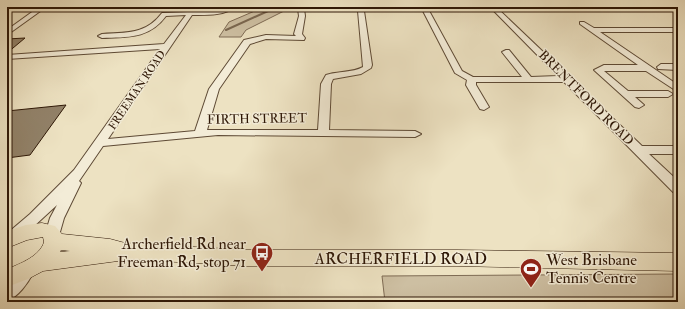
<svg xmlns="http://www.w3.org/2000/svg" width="685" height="309" viewBox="0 0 685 309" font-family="'IM FELL Double Pica',serif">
<rect width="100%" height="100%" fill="#ede2c2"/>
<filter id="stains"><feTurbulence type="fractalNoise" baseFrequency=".005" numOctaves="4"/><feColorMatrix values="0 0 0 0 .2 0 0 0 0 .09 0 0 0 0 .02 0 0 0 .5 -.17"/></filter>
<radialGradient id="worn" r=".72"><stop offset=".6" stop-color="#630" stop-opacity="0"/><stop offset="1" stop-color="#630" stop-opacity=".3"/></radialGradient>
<!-- green -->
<path fill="#cdbfa2" stroke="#7e6b54" d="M264 7H292L246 30 241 37H219L229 22Z
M678 274V302H385L382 276Z"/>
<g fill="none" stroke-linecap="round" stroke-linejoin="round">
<!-- stream -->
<path stroke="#7a6750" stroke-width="2" d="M226 30 277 7"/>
</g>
<!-- building -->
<path fill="#918168" stroke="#2e1706" d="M25 38 7 53V39Z
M66 105 30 155 7 158V111Z"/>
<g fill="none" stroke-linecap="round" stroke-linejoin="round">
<!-- minor casing -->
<g stroke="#5e4a35" stroke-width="2">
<path id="minor" d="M39 7H46L7 35V30Z
M192 7H198L195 11 235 7C225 16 205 15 192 15L108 139 195 131 209 89 244 40 266 35 296 36 294 34 299 16 298 9 301 7 304 9 305 16 302 34 305 38 304 40 266 39 250 44 219 89 207 130H318L321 84 326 75C338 71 352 73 363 67L358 11 360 7H372L364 11 372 65 371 68 361 74 333 79 331 84 329 130 415 131 421 134 415 137 218 135 103 146 79 181 81 183 64 218 58 239 53 241 48 239 45 235 50 218 57 205 20 239 15 241 10 239 7 235 10 231 30 214 74 170 160 49 7 59V55L164 44 186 15 166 16C149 39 128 37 102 38L98 36 102 34C127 32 145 35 162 13L188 12Z
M405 7H427L462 71 473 77H522L502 52 506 50H509L531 77 558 76 490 7H496L642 146H678V154H649L678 181V194L673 192 564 82H476V85L489 107 484 110 480 109 466 85 467 80 455 73 422 9H408Z
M669 7H678V11Z
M580 22H584L594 28H678V32H600L678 85V92L646 71H604L628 91H668L673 94 668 97H635L644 105 639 108 635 107 594 70 604 65H638L580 24Z
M661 64H678V70L658 69 657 67Z
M25 266 31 268 33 273C28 283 18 297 7 301V281L19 268Z"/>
</g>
<!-- major casing -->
<g stroke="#2e1706" stroke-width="1">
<path id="major" d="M42 223 55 226 62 234 110 239 125 243 246 250H457L678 253V271L457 266H246L125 259 118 261 43 271 28 279 7 287V269C20 264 40 256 44 242L43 237 27 240 7 248V231L26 225ZM61 250 70 251 60 252Z"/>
</g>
<!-- minor -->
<use href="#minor" fill="#f3ecd7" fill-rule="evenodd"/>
<!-- major -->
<use href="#major" fill="#ede2c2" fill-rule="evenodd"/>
</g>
<!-- icons -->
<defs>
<g id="bus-pin" transform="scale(1.15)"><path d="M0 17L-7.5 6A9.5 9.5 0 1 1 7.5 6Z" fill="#8f2418" stroke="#f3ecd7"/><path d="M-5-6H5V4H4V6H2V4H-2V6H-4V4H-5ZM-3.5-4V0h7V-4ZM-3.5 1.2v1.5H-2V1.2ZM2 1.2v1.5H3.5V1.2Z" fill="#fff"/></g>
<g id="stadium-pin" transform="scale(1.15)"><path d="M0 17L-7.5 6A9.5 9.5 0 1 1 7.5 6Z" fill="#8f2418" stroke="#f3ecd7"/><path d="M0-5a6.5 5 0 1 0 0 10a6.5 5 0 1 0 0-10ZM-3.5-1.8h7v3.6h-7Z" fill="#fff"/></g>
</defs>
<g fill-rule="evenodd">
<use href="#bus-pin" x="262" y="253"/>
<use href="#stadium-pin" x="531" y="269"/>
</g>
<g text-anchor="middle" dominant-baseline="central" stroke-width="3" stroke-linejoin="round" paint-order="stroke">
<!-- far-street labels -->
<g font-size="11" fill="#2e1706" stroke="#f3ecd7">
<text transform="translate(137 90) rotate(-56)">FREEMAN ROAD</text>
</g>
<!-- street labels -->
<g font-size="13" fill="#2e1706" stroke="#f3ecd7">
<text transform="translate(586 98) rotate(45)">BRENTFORD ROAD</text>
<text transform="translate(257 119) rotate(-1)">FIRTH STREET</text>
</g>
<!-- near-poi labels -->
<g font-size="16" fill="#2e1706" stroke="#f3ecd7" text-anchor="end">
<text x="246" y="244">Archerfield Rd near<tspan x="246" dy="18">Freeman Rd, stop 71</tspan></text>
<text x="546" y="260" text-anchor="start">West Brisbane<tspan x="546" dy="18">Tennis Centre</tspan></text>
</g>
<!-- near-street labels -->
<g font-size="16" fill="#2e1706" stroke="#f3ecd7">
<text x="401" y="259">ARCHERFIELD ROAD</text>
</g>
</g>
<!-- margin -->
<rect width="685" height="309" fill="none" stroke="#ede2c2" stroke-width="24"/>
<rect x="8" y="8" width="669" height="293" fill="none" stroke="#2e1706" stroke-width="2"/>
<rect x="12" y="12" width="661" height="285" fill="none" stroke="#2e1706"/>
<rect width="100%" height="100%" filter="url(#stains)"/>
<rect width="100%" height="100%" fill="url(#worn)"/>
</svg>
